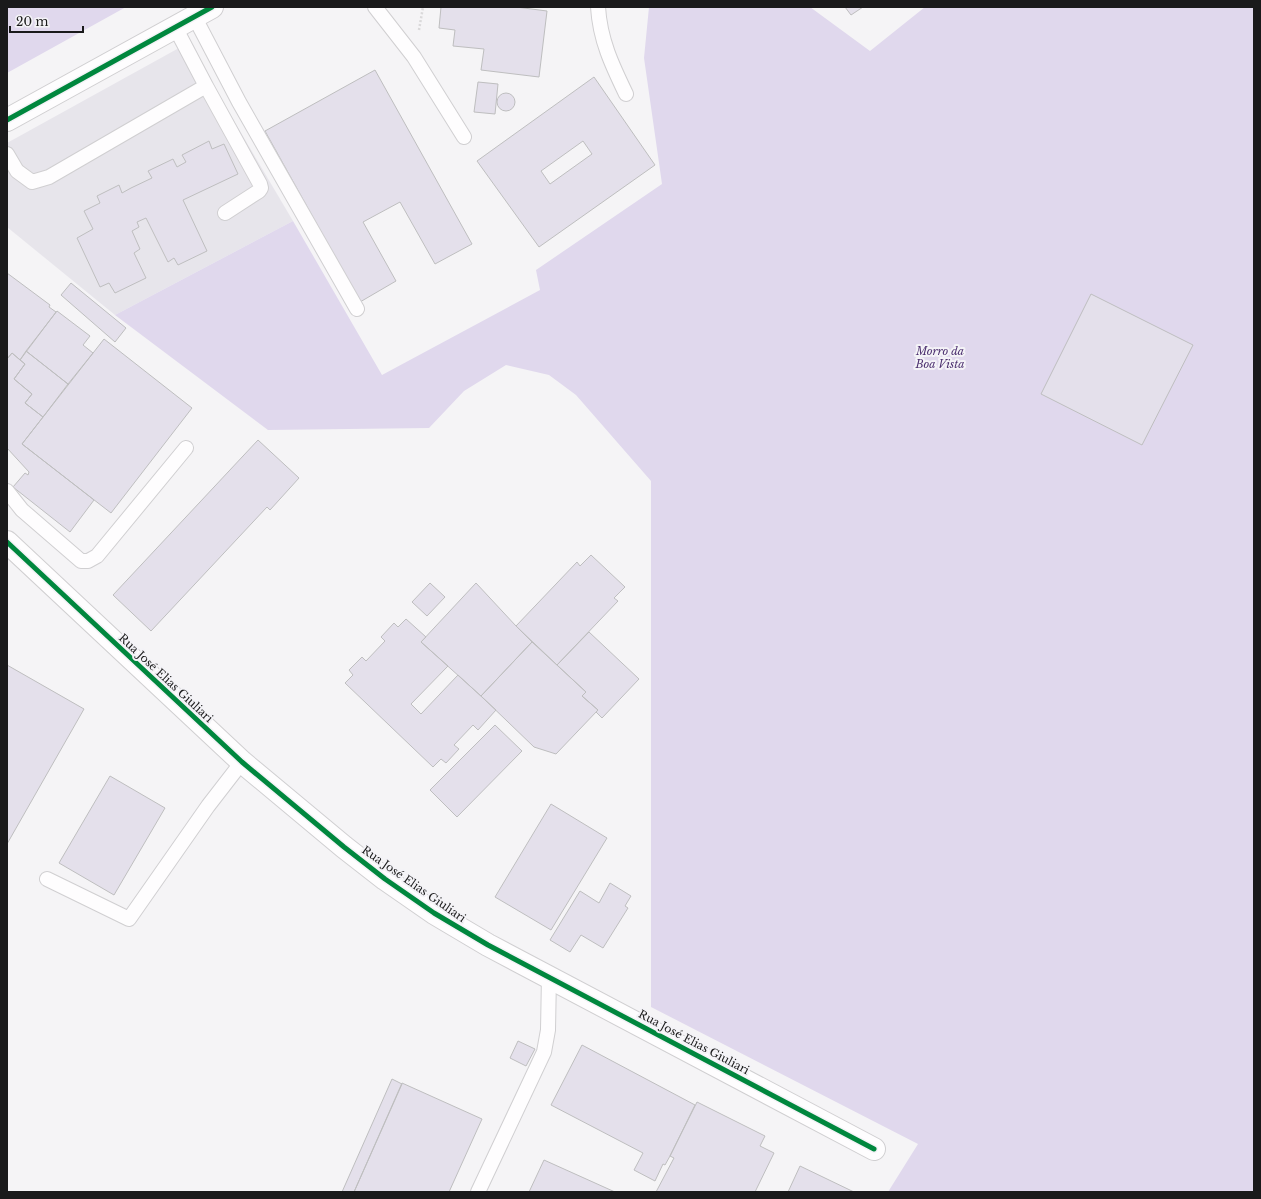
<svg xmlns="http://www.w3.org/2000/svg" width="1261" height="1199" viewBox="0 0 1261 1199" font-family="'Libre Baskerville',serif">
<rect width="100%" height="100%" fill="#f5f4f6"/>
<!-- built -->
<path fill="#e7e5eb" d="M188 43 293 221 115 315 7 227V143Z"/>
<!-- green -->
<path fill="#e0d8ed" d="M7 7H126L7 73Z
M649 7H810L870 51 925 7H1254V1192H888L918 1144 651 1007V481L576 395 549 375 506 365 464 391 429 428 268 430 115 315 293 221 382 375 540 290 536 270 662 184 644 58Z"/>
<!-- building -->
<path fill="#e4e0eb" stroke="#bebebf" fill-rule="evenodd" d="M441 7H516L547 11 539 77 481 70 484 49 453 46 455 30 439 28Z
M845 7H863L851 15Z
M375 70 472 244 435 264 400 202 363 222 396 281 360 302 265 131Z
M594 77 655 165 539 247 477 161ZM583 141 592 154 550 184 541 171Z
M478 82 498 84 495 114 474 112Z
M497 102a9 9 0 1 1 18 0a9 9 0 1 1-18 0Z
M209 141 212 149 224 144 238 174 183 200 207 251 178 265 174 258 168 262 146 218 137 222 139 227 132 231 140 249 134 253 146 278 115 293 109 283 100 287 77 238 93 229 84 211 100 203 97 196 119 185 122 193 131 188 152 178 148 171 173 159 177 167 186 162 182 155Z
M7 273 50 305 49 307 56 312 20 360 12 353 7 359Z
M71 283 126 328 115 342 61 295Z
M1091 294 1193 345 1142 445 1041 394Z
M57 311 90 336 83 345 93 353 68 384 26 351Z
M104 339 192 408 111 513 22 444Z
M26 351 68 384 43 417 25 403 32 394 14 379 25 364 20 360Z
M12 353 25 364 14 379 32 394 25 403 43 417 22 444 94 500 70 532 13 487 25 473 28 475 29 472 7 448V359Z
M258 440 299 478 270 510 267 507 151 631 113 595Z
M591 555 625 587 614 598 618 601 557 665 516 626 577 562 580 566Z
M430 583 445 597 427 616 412 602Z
M476 583 516 626 532 642 481 696 421 642Z
M406 619 426 637 421 642 448 666 411 704 421 714 458 675 496 710 478 730 473 725 454 745 459 749 446 763 441 759 433 767 345 683 353 675 349 670 362 657 366 661 385 641 381 637 394 623 398 627Z
M589 632 639 679 602 718 596 712 598 710 582 696 586 692 557 665Z
M532 642 586 692 582 696 598 710 556 754 534 747 481 696Z
M7 665 84 709 7 844Z
M495 725 522 751 457 817 430 790Z
M110 776 165 808 114 895 59 863Z
M551 804 607 838 551 930 495 897Z
M610 883 631 896 625 906 628 908 603 948 581 935 570 952 550 940 580 891 599 903Z
M518 1041 535 1049 526 1066 510 1058Z
M582 1045 695 1105 670 1156 665 1165 663 1164 655 1181 634 1170 643 1153 551 1105Z
M392 1079 402 1084 354 1192H342Z
M402 1083 482 1119 449 1192H354Z
M697 1102 765 1136 760 1146 774 1153 755 1192H656L674 1158 670 1156Z
M544 1160 615 1192H529Z
M800 1166 854 1192H788Z"/>
<g fill="none" stroke-linecap="round" stroke-linejoin="round">
<!-- lane casing -->
<g stroke="#d0cfd1" stroke-width="16">
<path id="lane" d="M375 7 414 57 464 137
M598 7C600 40 612 65 626 94
M194 16 239 102 357 309
M206 86 260 184 261 188 259 191 225 213
M7 154 17 171 32 182 49 177 206 86 175 27
M7 491 22 510 81 561H88L97 556 186 448
M47 879 129 919 208 806 242 762
M478 1192 544 1052 548 1030 549 976"/>
</g>
<!-- street casing -->
<g stroke="#d0cfd1" stroke-width="24">
<path id="street" d="M7 542 242 762 344 847 385 879 434 913 488 945 874 1149"/>
</g>
<!-- primary casing -->
<g stroke="#d0cfd1" stroke-width="24">
<path id="primary" d="M7 120 212 7"/>
</g>
<!-- path -->
<path stroke="#dad9da" stroke-width="2.5" stroke-dasharray="2 2" stroke-linecap="butt" d="M419 30 423 7"/>
<!-- lane -->
<use href="#lane" stroke="#fefdfe" stroke-width="14"/>
<!-- street -->
<use href="#street" stroke="#fefdfe" stroke-width="22"/>
<!-- primary -->
<use href="#primary" stroke="#fefdfe" stroke-width="22"/>
<!-- cycleway casing -->
<g stroke="#f4f3f7" stroke-width="8">
<path id="cycleway" d="M7 120 212 7
M7 542 242 762 344 847 385 879 434 913 488 945 874 1149"/>
</g>
<!-- cycleway -->
<use href="#cycleway" stroke="#00873e" stroke-width="5"/>
</g>
<g text-anchor="middle" dominant-baseline="central" stroke-width="4" stroke-linejoin="round" paint-order="stroke">
<!-- park labels -->
<g font-size="11" font-style="italic" fill="#4d3170" stroke="#f4f3f7">
<text x="940" y="351">Morro da<tspan x="940" dy="13">Boa Vista</tspan></text>
</g>
<!-- street labels -->
<g font-size="11" fill="#1a1a1b" stroke="#f4f3f7">
<text transform="translate(166 678) rotate(43)">Rua José Elias Giuliari</text>
<text transform="translate(414 884) rotate(35)">Rua José Elias Giuliari</text>
<text transform="translate(694 1042) rotate(28)">Rua José Elias Giuliari</text>
</g>
</g>
<!-- border -->
<rect width="1261" height="1199" fill="none" stroke="#1a1a1b" stroke-width="16"/>
<!-- scale -->
<path d="M10 26v6h73v-6" fill="none" stroke="#1a1a1b" stroke-width="2"/>
<text x="16" y="26" font-size="12" fill="#1a1a1b" stroke="#f4f3f7" stroke-width="3" paint-order="stroke">20 m</text>
</svg>
